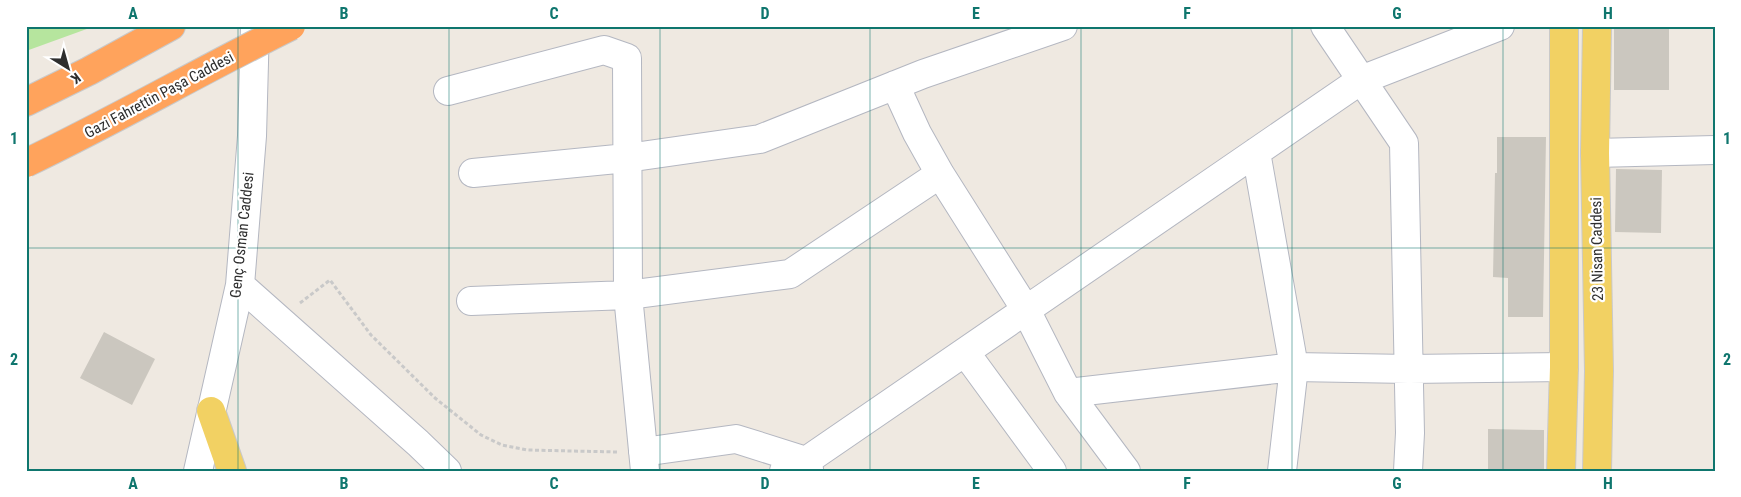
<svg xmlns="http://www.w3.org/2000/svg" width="1741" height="497" viewBox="0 0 1741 497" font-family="'Roboto Condensed',sans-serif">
<rect width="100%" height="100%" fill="#efe9e1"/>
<!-- green -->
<path fill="#b6e59e" d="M26 26H95L26 51Z"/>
<!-- building -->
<path fill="#cbc7bf" d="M1614 26H1669V90H1614Z
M1497 137H1546L1543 317H1508V278L1493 277 1495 173H1497Z
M1616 169 1662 170 1661 233 1615 232Z
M104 332 155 359 132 405 80 378Z
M1488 429 1544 430V471H1488Z"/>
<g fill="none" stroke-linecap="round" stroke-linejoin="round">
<!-- minor casing -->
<g stroke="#b4b7c1" stroke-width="30">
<path id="minor" d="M1325 26 1404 143 1410 433 1408 471
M895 85 917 133 940 174 1026 310 1068 393 1126 471
M448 91 604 50 627 58 628 295 645 471
M1256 152 1294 367 1282 471
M1595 153 1715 150
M473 173 627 158 760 139 923 74 1063 26
M240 285 418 443 447 471
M471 301 628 295 790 274 940 174
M965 352 1052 471
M1068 393 1294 367 1409 369 1564 367
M643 452 736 439 806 461 809 469
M198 471 240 285 252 136 255 26
M784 471 806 461 1361 80 1500 26"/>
</g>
<!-- major casing -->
<g stroke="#c9c9c9" stroke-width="30">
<path id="major" d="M211 411 232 471
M1561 471 1564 367V26
M1597 471 1599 371 1595 153 1597 26"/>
</g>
<!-- highway casing -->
<g stroke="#c9c9c9" stroke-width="30">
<path id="highway" d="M26 102 89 71 171 26"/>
</g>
<!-- path -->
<path stroke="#c9c9c9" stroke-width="3" stroke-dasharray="4 2.5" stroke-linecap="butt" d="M300 303 330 280 371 335 435 398 481 435 502 445 527 450 617 452"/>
<!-- minor -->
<use href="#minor" stroke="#fff" stroke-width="28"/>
<!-- major -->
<use href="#major" stroke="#f2d163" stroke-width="28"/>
<!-- highway -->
<use href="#highway" stroke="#ffa35c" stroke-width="28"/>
<!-- highway-bridge casing -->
<g stroke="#c9c9c9" stroke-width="30" stroke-linecap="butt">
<path id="highway-bridge" d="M26 163C116 120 202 70 291 26"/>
</g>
<!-- highway-bridge -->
<use href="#highway-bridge" stroke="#ffa35c" stroke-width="28"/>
</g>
<!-- grid -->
<path fill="none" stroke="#0f766e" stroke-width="1" stroke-opacity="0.55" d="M238 26V471M449 26V471M660 26V471M870 26V471M1081 26V471M1292 26V471M1503 26V471M26 248H1715"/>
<g text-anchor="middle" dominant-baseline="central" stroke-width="4.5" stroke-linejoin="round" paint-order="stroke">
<!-- street labels -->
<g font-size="15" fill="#2e2e2e" stroke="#fff">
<text transform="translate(159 95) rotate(-28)">Gazi Fahrettin Paşa Caddesi</text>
<text transform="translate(242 235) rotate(-84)">Genç Osman Caddesi</text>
<text transform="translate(1597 249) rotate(-91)">23 Nisan Caddesi</text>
</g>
</g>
<!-- border -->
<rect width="1741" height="497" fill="none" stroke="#ffffff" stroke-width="55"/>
<!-- north arrow -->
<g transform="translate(68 68) rotate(143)" stroke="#ffffff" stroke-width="4" paint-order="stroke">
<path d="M0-4L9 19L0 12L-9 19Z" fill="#2e2e2e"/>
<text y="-8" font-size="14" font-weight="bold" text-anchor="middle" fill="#2e2e2e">K</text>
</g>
<rect x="28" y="28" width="1686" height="442" fill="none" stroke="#0f766e" stroke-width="2"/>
<g font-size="16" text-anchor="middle" font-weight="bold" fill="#0f766e">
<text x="133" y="19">A</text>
<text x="344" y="19">B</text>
<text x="554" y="19">C</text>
<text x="765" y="19">D</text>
<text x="976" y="19">E</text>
<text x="1187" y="19">F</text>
<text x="1397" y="19">G</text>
<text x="1608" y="19">H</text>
<text x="14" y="144">1</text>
<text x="1727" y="144">1</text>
<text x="14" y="365">2</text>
<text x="1727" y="365">2</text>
<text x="133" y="489">A</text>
<text x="344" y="489">B</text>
<text x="554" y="489">C</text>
<text x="765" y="489">D</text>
<text x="976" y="489">E</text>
<text x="1187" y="489">F</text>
<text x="1397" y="489">G</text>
<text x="1608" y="489">H</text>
</g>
</svg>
